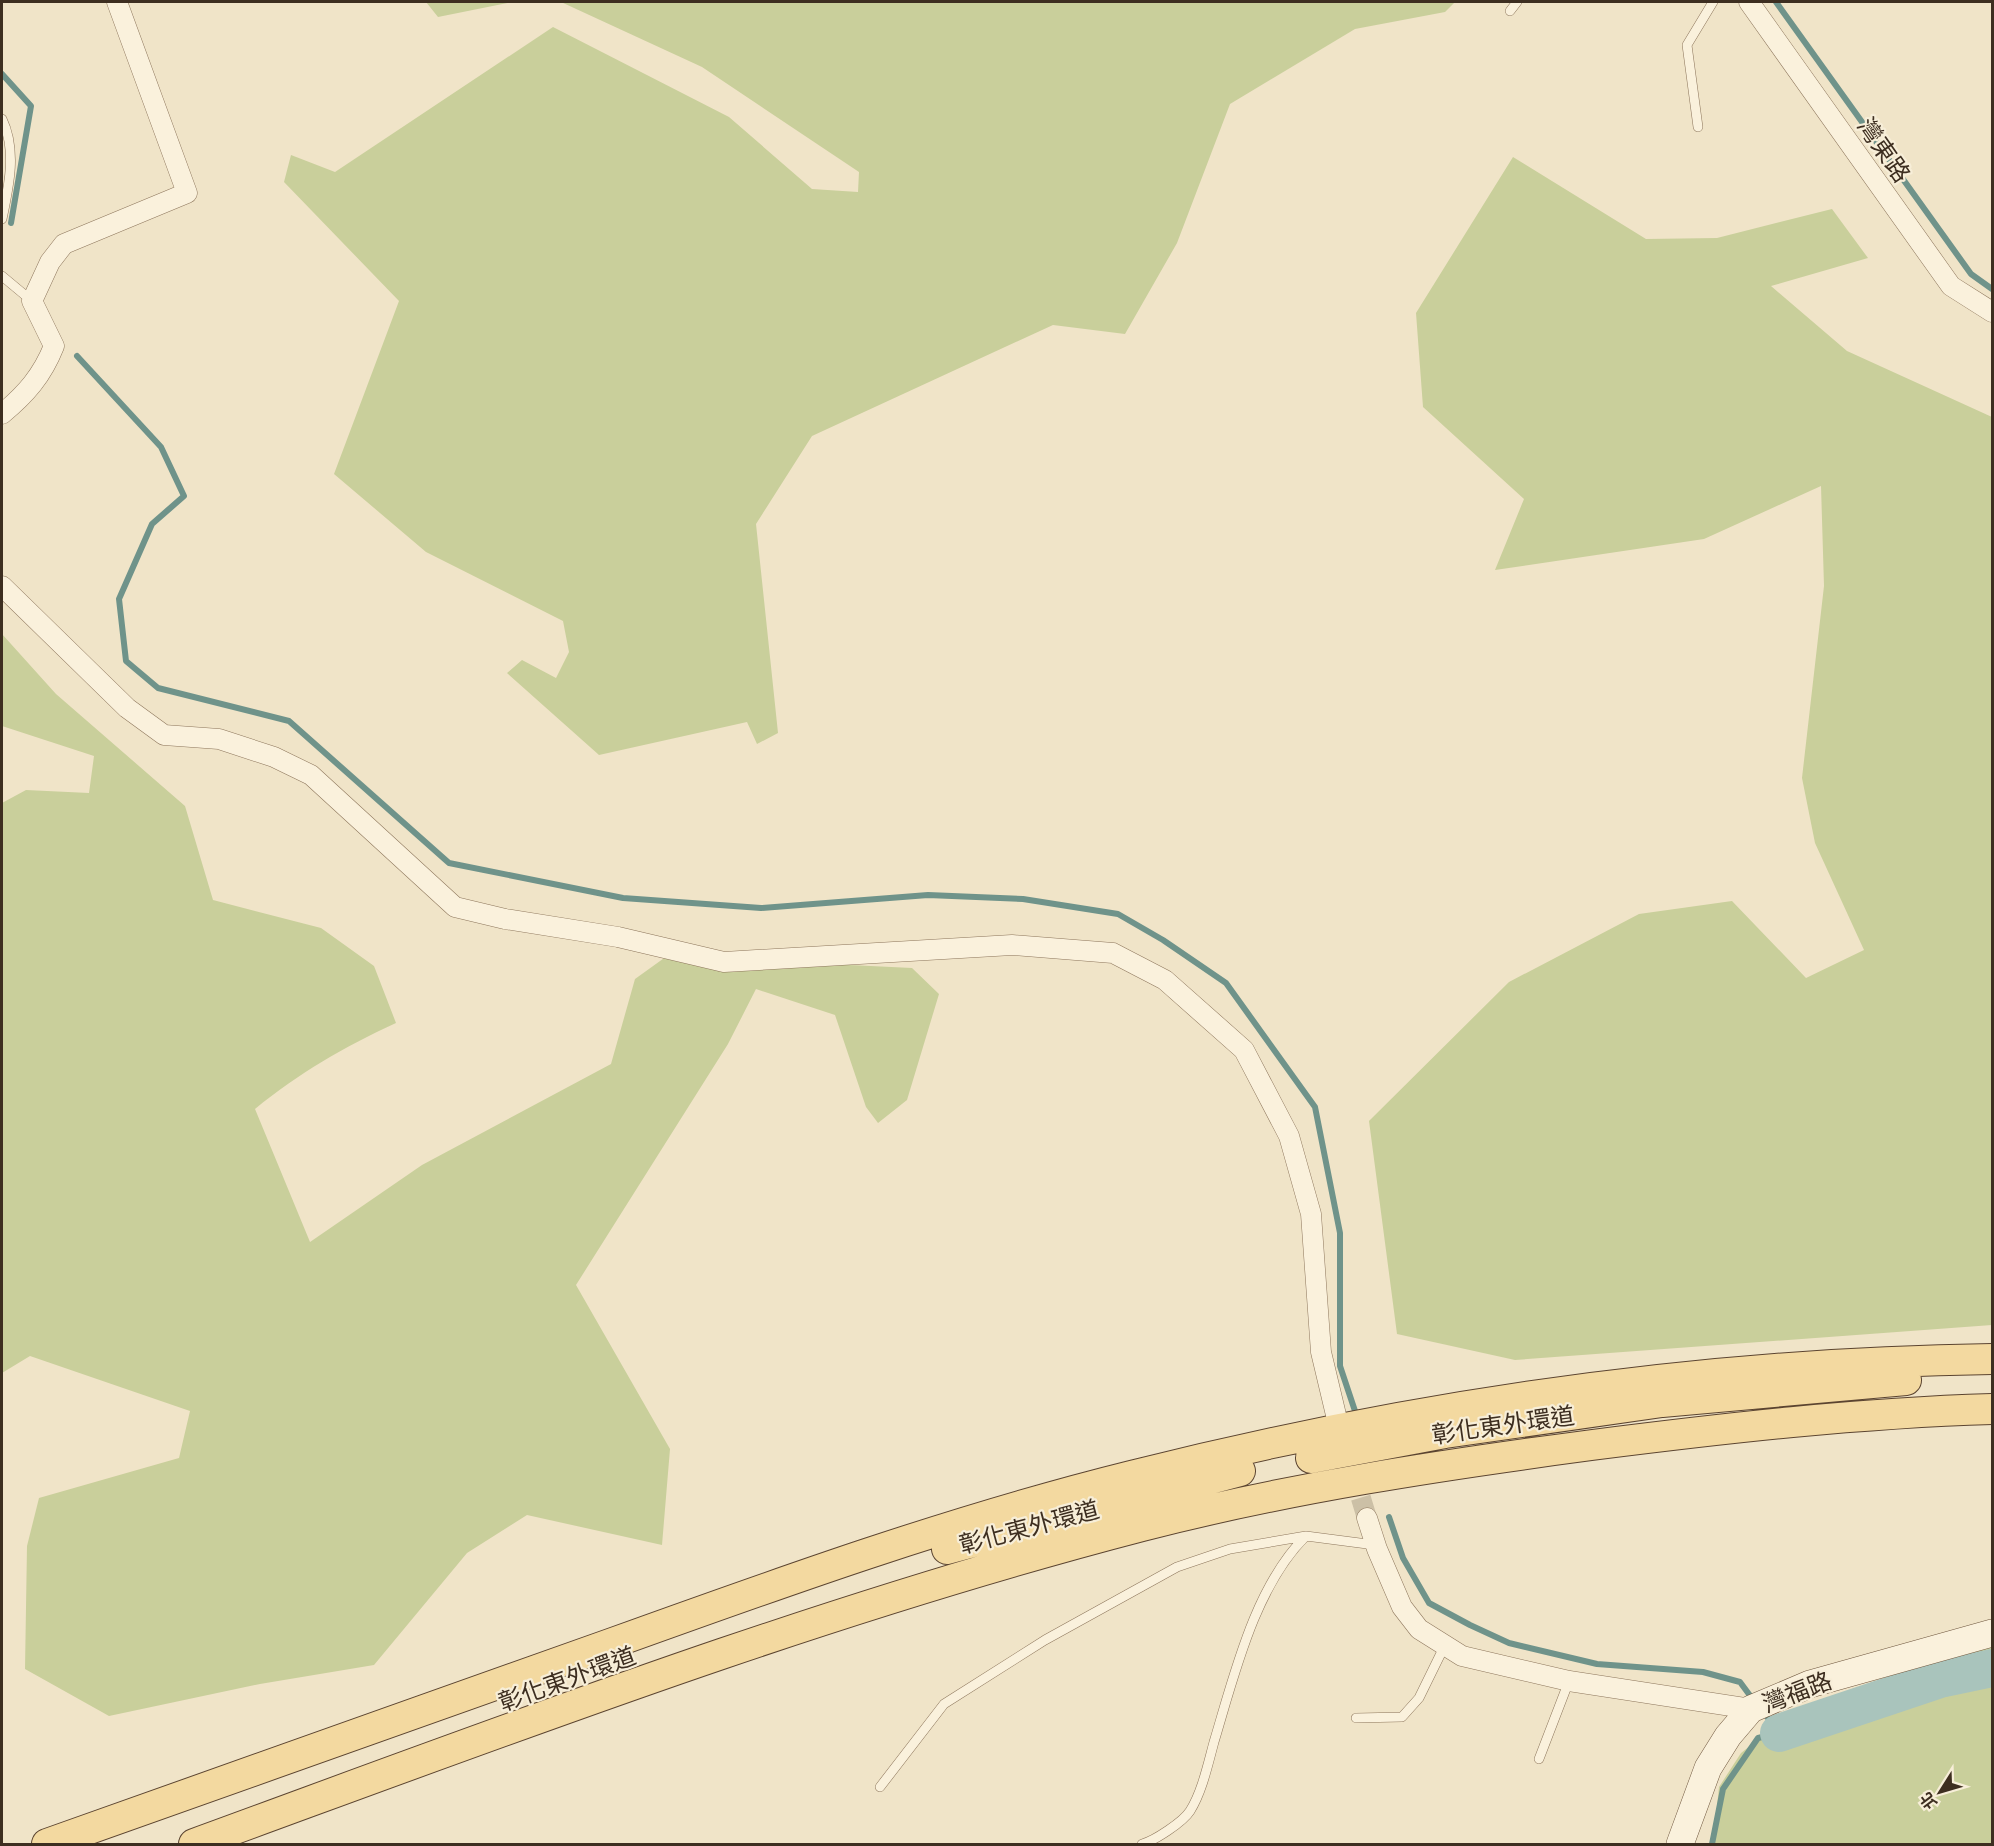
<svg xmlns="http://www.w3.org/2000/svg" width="1994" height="1846" viewBox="0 0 1994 1846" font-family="'Zilla Slab','Noto Sans TC',serif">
<rect width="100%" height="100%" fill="#f0e4c8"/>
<!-- green -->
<path fill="#c9cf9b" d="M426 2H513L438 17Z
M561 2H1455L1445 12 1355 29 1230 104 1177 243 1125 334 1053 325 812 436 756 524 778 733 757 744 747 722 599 755 507 673 522 660 556 678 569 652 563 621 426 552 334 474 399 301 284 182 291 155 335 172 553 27 729 117 812 189 858 192 859 172 702 67Z
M1513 157 1646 239 1717 238 1832 209 1868 258 1771 286 1847 351 1992 417V1325L1515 1360 1397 1334 1369 1121 1509 982 1639 914 1732 901 1806 978 1864 950 1815 843 1802 778 1824 586 1821 486 1704 539 1495 570 1524 499 1423 407 1416 313Z
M2 634 56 694 185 806 213 900 321 928 374 966 396 1023C344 1047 299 1073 255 1109L310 1242 422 1165 611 1064 635 979 667 956 912 968 939 994 907 1100 878 1123 866 1107 835 1015 756 989 728 1044 576 1285 670 1449 662 1545 527 1515 467 1553 374 1665 260 1684 109 1716 25 1669 27 1546 39 1498 179 1458 190 1411 30 1356 2 1373V803L26 790 89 793 94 756 2 726Z
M1992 1647V1844H1713L1719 1787 1741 1753 1780 1722 1968 1652Z"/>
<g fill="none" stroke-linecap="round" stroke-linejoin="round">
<!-- stream -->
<path stroke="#6f938a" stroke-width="6" d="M1776 2 1971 274 1992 289
M2 74 31 106 11 223
M77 356 161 447 184 496 152 524 119 599 126 661 158 688 289 721 449 863 623 898 761 908 928 895 1023 899 1118 914 1163 940 1226 983 1315 1107 1340 1233V1366L1355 1411
M1389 1517 1403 1558 1429 1603 1470 1625 1509 1643 1597 1664 1703 1672 1740 1682 1754 1701
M1712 1844 1723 1789 1758 1738 1779 1733 1763 1711"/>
<!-- river -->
<path stroke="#a9c4bc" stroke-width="38" d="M1779 1733 1940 1679 1992 1668"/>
<!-- street-tunnel -->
<path stroke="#ccc0a6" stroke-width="20" stroke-dasharray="20 10" stroke-linecap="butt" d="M1352 1469 1367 1518"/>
<!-- lane casing -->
<g stroke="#8d765c" stroke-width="10">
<path id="lane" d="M1510 11 1517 2
M2 119C17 150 9 186 2 219
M1698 127 1687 45 1713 2
M2 276 32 301
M1356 1718 1402 1717 1419 1698 1445 1645
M1539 1759 1569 1681
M880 1787 944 1704 1045 1640 1177 1567 1230 1549 1306 1536
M1142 1844C1154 1841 1183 1822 1190 1811 1202 1792 1208 1764 1214 1742 1234 1676 1255 1586 1306 1536L1375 1545"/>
</g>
<!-- street casing -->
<g stroke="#8d765c" stroke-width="21">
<path id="street" d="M1749 2 1951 286 1992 312
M2 414C26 394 42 376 54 346L32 301 50 262 64 244 187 193 117 2
M2 586 127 708 164 735 219 739 274 757 311 775 455 907 505 919 618 937 724 962 1012 945 1113 953 1165 980 1244 1050 1289 1136 1311 1214 1321 1352 1336 1415
M1367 1518 1377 1549 1402 1607 1419 1629 1462 1656 1569 1681 1751 1709"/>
</g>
<!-- secondary casing -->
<g stroke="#6f573f" stroke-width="28">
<path id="secondary" d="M1680 1844 1708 1768 1728 1736 1751 1709 1810 1684 1992 1633"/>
</g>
<!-- primary casing -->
<g stroke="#5b4430" stroke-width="32">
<path id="primary" d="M1311 1458 1445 1433 1662 1402 1906 1380
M947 1549 1240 1471
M47 1844C235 1777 423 1710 610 1644 782 1582 954 1520 1131 1476 1413 1405 1702 1363 1992 1359
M194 1844C506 1730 819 1610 1142 1526 1289 1488 1441 1465 1592 1445 1726 1428 1858 1413 1992 1409"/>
</g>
<!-- lane -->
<use href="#lane" stroke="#faf1dc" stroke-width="9"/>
<!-- street -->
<use href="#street" stroke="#faf1dc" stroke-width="20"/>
<!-- secondary -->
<use href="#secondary" stroke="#faf1dc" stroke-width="27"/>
<!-- primary -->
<use href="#primary" stroke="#f3d9a0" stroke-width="30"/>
</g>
<g text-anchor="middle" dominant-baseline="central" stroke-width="4.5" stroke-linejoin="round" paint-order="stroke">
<!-- street labels -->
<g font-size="24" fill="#3d2e20" stroke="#f7eed8">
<text transform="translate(1884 150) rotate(55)">灣東路</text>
<text transform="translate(1503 1425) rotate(-8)">彰化東外環道</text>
<text transform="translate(1029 1527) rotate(-15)">彰化東外環道</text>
<text transform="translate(567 1679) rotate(-20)">彰化東外環道</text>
<text transform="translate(1797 1692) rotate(-21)">灣福路</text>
</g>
</g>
<!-- border -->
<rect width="1994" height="1846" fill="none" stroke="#3d2e20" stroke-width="6"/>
<!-- north arrow -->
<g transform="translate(1940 1792) rotate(233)" stroke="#f7eed8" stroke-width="4.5" paint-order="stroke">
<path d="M0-4.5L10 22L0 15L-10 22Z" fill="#3d2e20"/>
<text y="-9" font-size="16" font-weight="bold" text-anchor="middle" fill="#3d2e20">北</text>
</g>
</svg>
